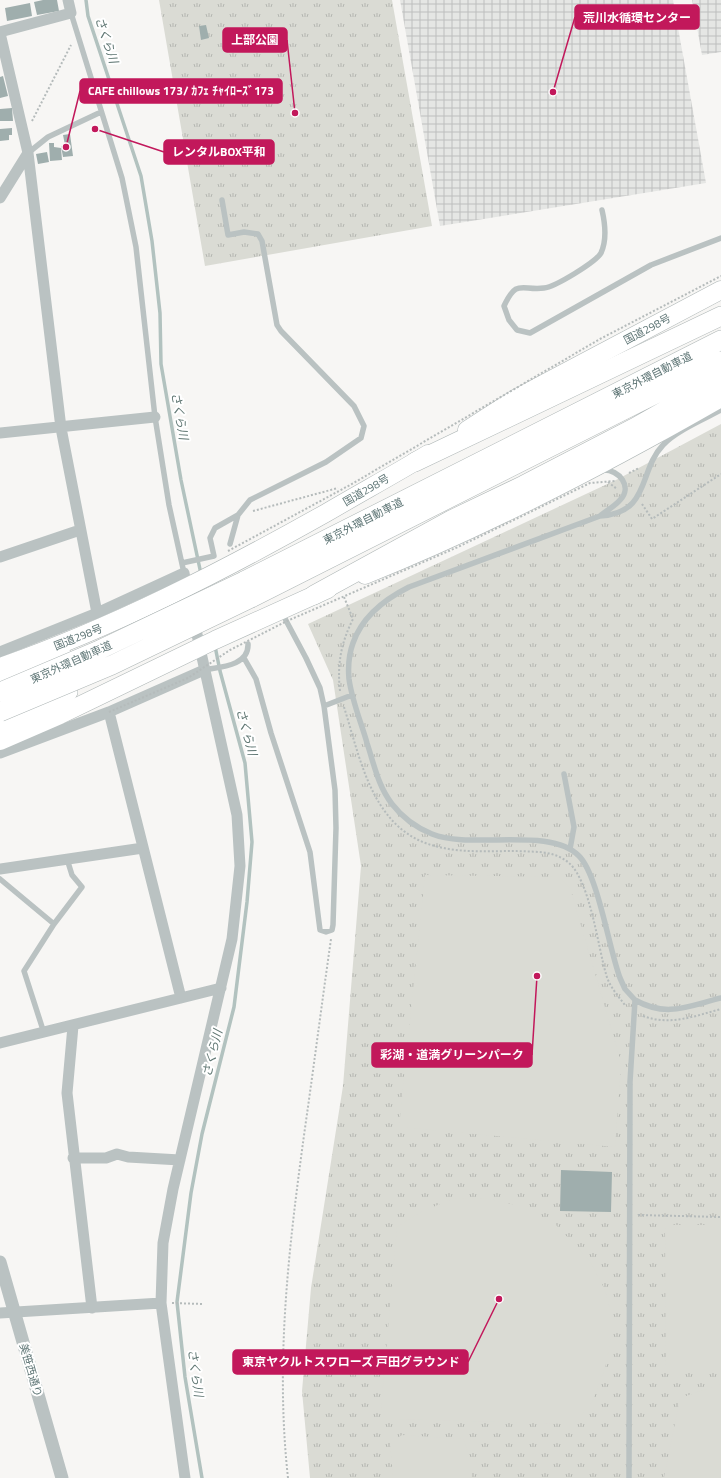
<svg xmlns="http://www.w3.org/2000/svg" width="721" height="1478" viewBox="0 0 721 1478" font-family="'Titillium Web','Noto Sans JP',sans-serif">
<defs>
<pattern id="industrial-grid" width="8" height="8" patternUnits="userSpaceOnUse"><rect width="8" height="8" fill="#e5e6e4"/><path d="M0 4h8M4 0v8" fill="none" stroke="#bdbfbe"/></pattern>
<pattern id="grass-tufts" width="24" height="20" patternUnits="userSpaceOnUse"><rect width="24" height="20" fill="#dadbd4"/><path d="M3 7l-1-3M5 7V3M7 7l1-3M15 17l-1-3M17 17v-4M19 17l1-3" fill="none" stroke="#b4b6b1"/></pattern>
</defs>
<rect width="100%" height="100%" fill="#f7f6f4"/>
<!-- industrial -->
<path fill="url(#industrial-grid)" d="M400 0H673L706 183 440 226Z
M692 0H721V52L702 55Z"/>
<!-- grass -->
<path fill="url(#grass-tufts)" d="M159 0H392L432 226 205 266Z
M721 424V1478H310L302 1391 311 1288 343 1086 361 866 333 680 308 624 618 479Z"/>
<!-- pitch -->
<path fill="#dadbd4" d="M425 875 559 877 570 888 621 1062 615 1147 399 1127Z
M485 1198 520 1206 554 1223 590 1261 604 1288 611 1311V1339L605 1368 593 1400 574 1424 393 1419 381 1409 397 1227 421 1212 452 1199Z
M665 1225H721V1368H666Z
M721 1384V1478H664L680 1398Z
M402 1435 463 1439 471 1460 472 1478H393L390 1443Z"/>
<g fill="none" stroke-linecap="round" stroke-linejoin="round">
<!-- stream -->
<path stroke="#b2c2bf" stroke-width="3.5" d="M86 0 88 16 141 176 152 241 160 313 161 364 181 480 201 574
M202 1478 185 1377 177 1302 191 1193 202 1134 234 1007 247 902 252 842 245 763 220 671 215 646"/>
</g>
<!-- building -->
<path fill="#9faead" d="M43 0H57L59 11 37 15 34 2Z
M30 3 32 16 7 21 5 8Z
M206 25 209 38 201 40 199 26Z
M3 76 8 96 0 98V77Z
M12 108 13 121H0V109Z
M12 128V135H9V140L0 141V129Z
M70 134 73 156 63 157 61 146 65 145 63 135Z
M49 143H54V147L61 148 62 160 50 161Z
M47 152 49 162 38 164 36 154Z
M561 1170 612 1172 611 1212 560 1211Z"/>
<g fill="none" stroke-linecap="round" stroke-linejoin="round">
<!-- trunk casing -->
<g stroke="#aeb6b6" stroke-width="19">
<path id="trunk" d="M467 430 515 399 721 290
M365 575C487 526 606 464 721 398
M0 667C114 627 221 572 326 513 360 493 395 474 428 454
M0 741 60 715 215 640 328 589"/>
</g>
<!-- motorway casing -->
<g stroke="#aeb6b6" stroke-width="20">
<path id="motorway" d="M415 462 721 316
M244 581 721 340
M314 595 451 520 524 485 634 428 721 379
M251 598 721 361
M0 679 63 657
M0 725 68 692"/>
</g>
<!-- path -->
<path stroke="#b5bbbb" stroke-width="2" stroke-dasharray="2 2" stroke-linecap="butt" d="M32 121 71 45
M629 473 639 468
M608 482 617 489
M642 504 652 519 721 474
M253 511 338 488
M340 691C337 664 341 643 353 619L344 597
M344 707C361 761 373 833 439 847 463 853 490 851 515 851 534 852 554 850 569 863 590 881 598 947 606 974 609 986 618 996 625 1005
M643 1016C670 1026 695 1016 721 1009
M638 1215 721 1217
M172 1303 203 1304
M288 1478C275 1360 289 1245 305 1128 314 1065 322 1002 331 939"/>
<!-- service -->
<path stroke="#bac2c2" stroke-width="5.5" d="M71 13 122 178 136 247 155 417 169 505 184 573
M28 153 48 137 101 112
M602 210C605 223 607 240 601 253 596 262 555 287 544 288 522 291 517 278 504 306L509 320 517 330 530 333 651 265 721 238
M603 470C619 469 633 487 620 500 615 506 606 511 600 516L409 587C385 599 362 617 353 643 349 654 348 668 349 679 352 701 361 722 367 743 374 764 378 786 392 804 402 817 417 828 432 834 471 850 550 826 579 856 598 875 609 949 620 978L625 989 635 1000
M600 516C651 513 638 471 663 445 676 431 704 419 721 410
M230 544 238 515
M182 563 214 556 210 538 215 528 238 515 250 500 326 462 361 438 364 426 354 406 281 331 277 325 262 241 258 234 244 232 228 235 222 200
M244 658 256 679 271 733 310 852 320 930 326 932 332 930 333 925 336 828 335 790 324 706 320 688 306 658 282 613
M204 670C220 667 249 666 248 644
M324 706 352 695
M564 774 574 827 570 849
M0 879 54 924 24 971 44 1033
M54 924 82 887 72 875 67 859
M629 1478 630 1082 635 1000C667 1018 688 1006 721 998"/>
<!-- minor -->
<path stroke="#bac2c2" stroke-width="11" d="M0 32 71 13 68 0
M0 33 28 153 61 428 97 613
M0 198 28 153
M0 433 155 417
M0 557 80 530
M0 652 97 613 184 573 188 593
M109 712 181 998
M0 753 109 712 204 670
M0 869 143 848
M73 1026 67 1093 92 1308
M0 1043 221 988
M73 1158H106L117 1154 128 1157 180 1160
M0 1313 161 1303
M185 1478 161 1303 163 1243 173 1189 232 939 240 866 237 815 194 621"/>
<!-- tertiary -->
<path stroke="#bac2c2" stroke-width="13" d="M0 1262 62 1478"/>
<!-- trunk -->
<use href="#trunk" stroke="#fff" stroke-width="18"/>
<!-- motorway -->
<use href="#motorway" stroke="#fff" stroke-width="19"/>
<!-- motorway-bridge casing -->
<g stroke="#aeb6b6" stroke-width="20" stroke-linecap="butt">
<path id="motorway-bridge" d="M0 692 97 651 244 581
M0 712 112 665 251 598"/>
</g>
<!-- path-bridge -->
<path stroke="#b5bbbb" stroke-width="2" stroke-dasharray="2 2" stroke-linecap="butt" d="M228 551 350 485 600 339 721 276
M109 712 188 678 230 650 287 621 458 547 590 483 615 481"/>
<!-- motorway-bridge -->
<use href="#motorway-bridge" stroke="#fff" stroke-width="19"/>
</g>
<g text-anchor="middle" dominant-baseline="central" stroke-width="4" stroke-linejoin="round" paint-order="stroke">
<!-- street labels -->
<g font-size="11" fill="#607777" stroke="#fff">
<text transform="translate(647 329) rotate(-28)">国道298号</text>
<text transform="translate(652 375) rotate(-27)">東京外環自動車道</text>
<text transform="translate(366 490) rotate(-30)">国道298号</text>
<text transform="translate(363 521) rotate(-27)">東京外環自動車道</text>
<text transform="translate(78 637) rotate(-22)">国道298号</text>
<text transform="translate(71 662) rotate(-24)">東京外環自動車道</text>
<text transform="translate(31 1370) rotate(74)">美笹西通り</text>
</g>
<!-- water labels -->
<g font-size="12" font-style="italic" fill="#607773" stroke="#fff">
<text transform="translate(107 40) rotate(72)">さくら川</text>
<text transform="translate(180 416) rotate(80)">さくら川</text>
<text transform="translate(247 732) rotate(75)">さくら川</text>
<text transform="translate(212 1053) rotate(-76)">さくら川</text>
<text transform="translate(196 1373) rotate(82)">さくら川</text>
</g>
</g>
<!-- callouts -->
<path fill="none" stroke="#c2185b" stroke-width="1.5" d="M553 92L575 17M295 113L287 40M66 147L80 91M95 129L164 152M537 976L532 1055M499 1299L468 1362"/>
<g fill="#c2185b" stroke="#fff" stroke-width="1.5">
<circle cx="553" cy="92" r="4"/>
<circle cx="295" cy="113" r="4"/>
<circle cx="66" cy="147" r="4"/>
<circle cx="95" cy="129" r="4"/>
<circle cx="537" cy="976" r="4"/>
<circle cx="499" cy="1299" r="4"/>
</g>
<g fill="#c2185b" stroke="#c2185b" stroke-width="1.5">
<rect x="575" y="5" width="124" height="24" rx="4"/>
<rect x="223" y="28" width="64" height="24" rx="4"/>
<rect x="80" y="79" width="202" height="24" rx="4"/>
<rect x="164" y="140" width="110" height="24" rx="4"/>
<rect x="372" y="1043" width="160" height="24" rx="4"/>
<rect x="233" y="1350" width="235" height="24" rx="4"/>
</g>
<g font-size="12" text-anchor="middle" font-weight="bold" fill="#fff">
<text x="637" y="22">荒川水循環センター</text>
<text x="255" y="44">上部公園</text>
<text x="181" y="95">CAFE chillows 173/ ｶﾌｪ ﾁｬｲﾛｰｽﾞ173</text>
<text x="219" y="156">レンタルBOX平和</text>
<text x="452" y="1059">彩湖・道満グリーンパーク</text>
<text x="351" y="1366">東京ヤクルトスワローズ 戸田グラウンド</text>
</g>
</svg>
